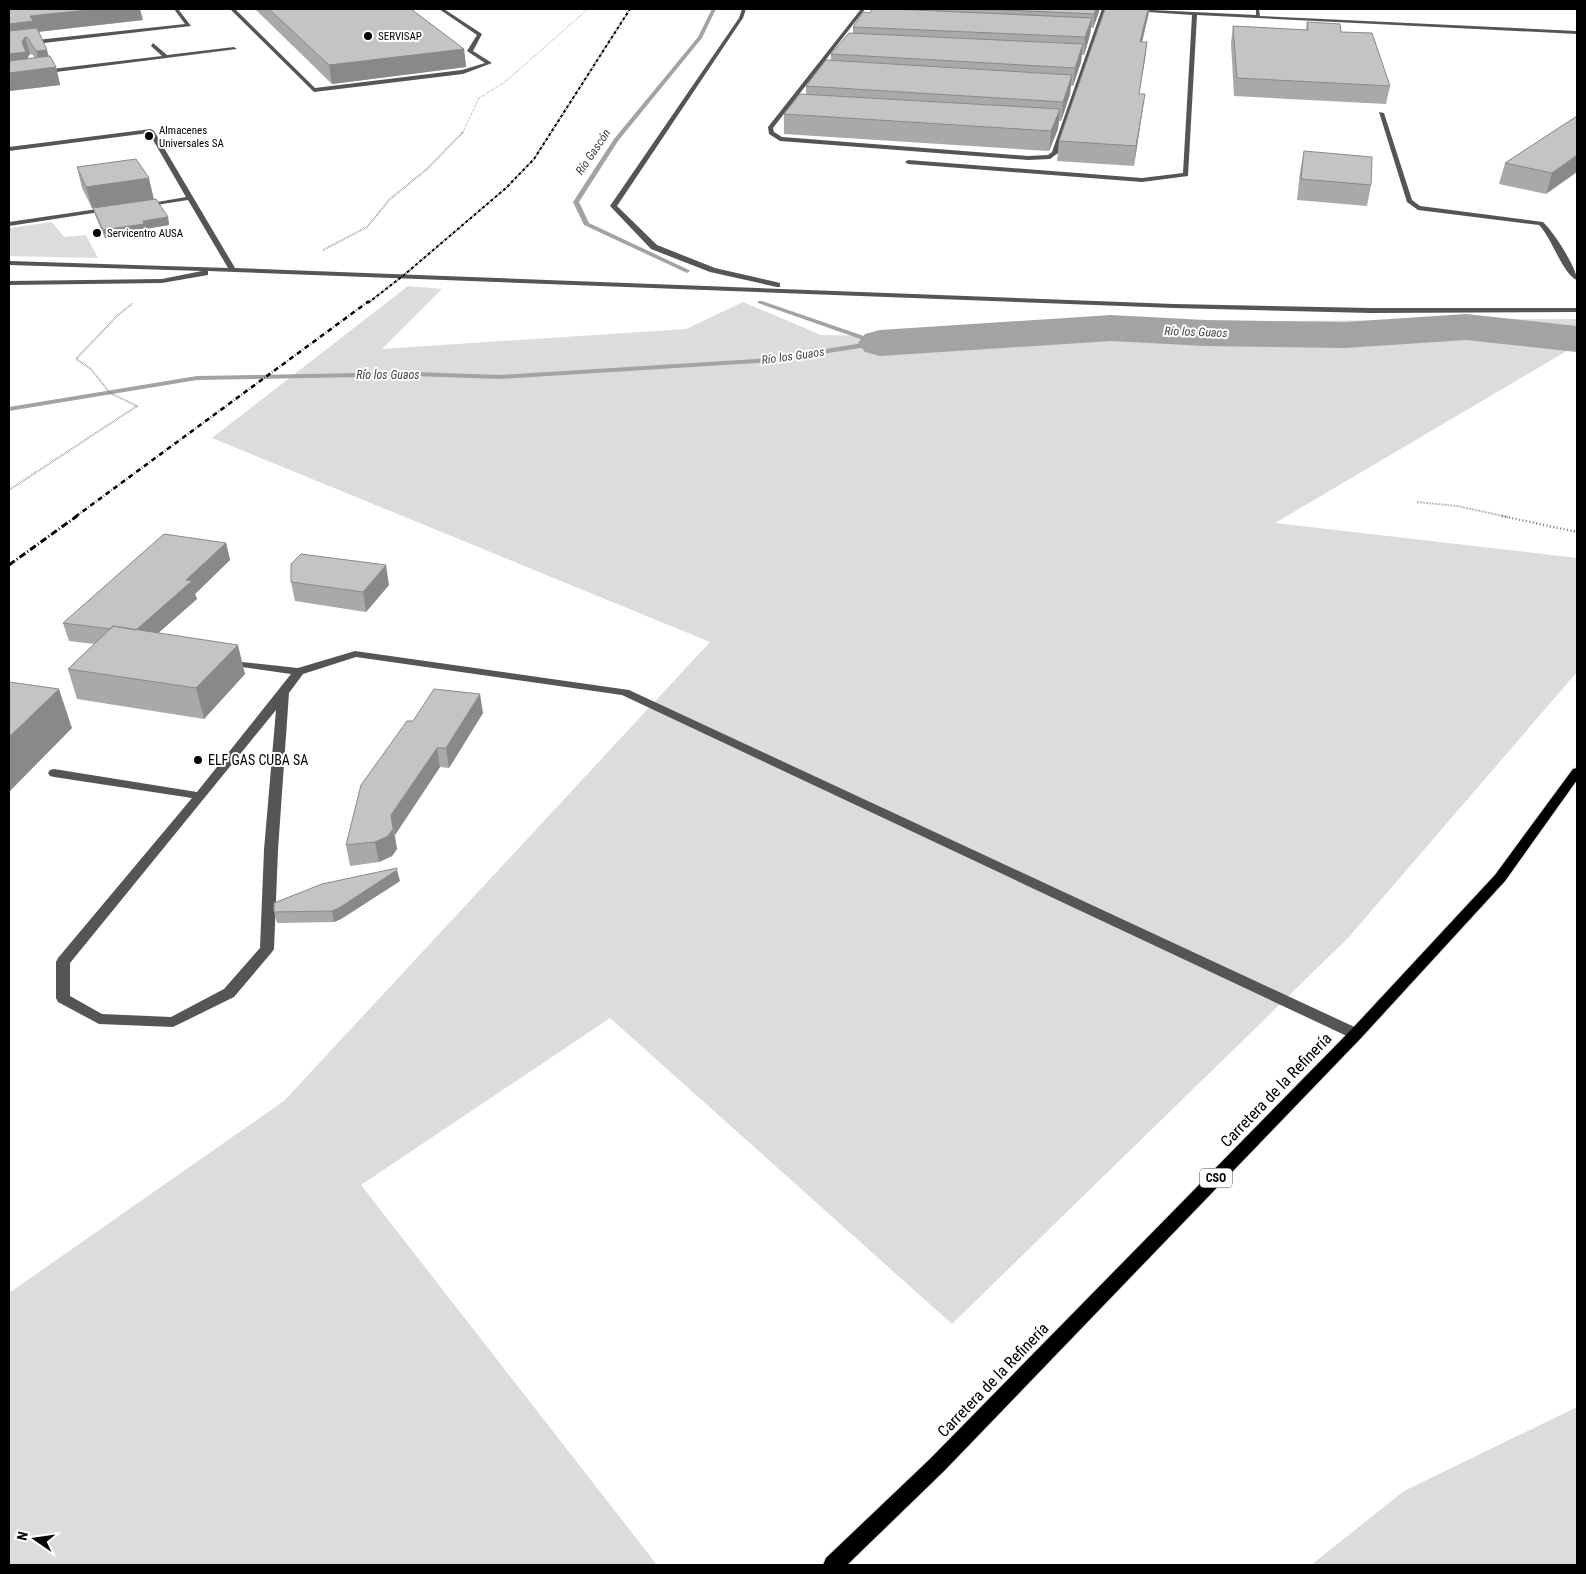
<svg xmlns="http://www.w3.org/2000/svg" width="1586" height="1574" viewBox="0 0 1586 1574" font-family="'Roboto Condensed',sans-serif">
<rect width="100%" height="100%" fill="#fff"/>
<!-- green -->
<path fill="#dcdcdc" d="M52 222 64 237 86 235 98 258 9 256V228Z
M408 286 442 289 382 349 686 329 743 302 821 335 1217 342 1279 321 1577 319V345L1275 523 1577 558V672L1348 938 952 1324 610 1018 361 1185 657 1565H9V1293L284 1101 710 642 212 438Z
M1577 1407V1565H1311L1404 1491Z"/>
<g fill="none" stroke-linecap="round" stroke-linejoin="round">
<!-- stream -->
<path fill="#a3a3a3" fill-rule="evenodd" d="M712 9H716L702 38 618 141 579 202 589 223 689 270 690 271 687 273 584 225 573 202 614 139 698 37Z
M758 301H762L884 343 880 345 770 362 500 379 413 376 197 380 9 411V407L197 376 413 372 500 375 770 358 869 342 758 303Z"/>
<!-- river -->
<path fill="#a3a3a3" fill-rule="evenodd" d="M1466 314 1577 326V352L1466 340 1345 348 1205 346 1111 341 880 356 865 352 858 343 865 334 880 330 1111 315 1205 320 1345 322Z"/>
<!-- major casing -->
<g stroke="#dbdbdb" stroke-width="2">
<path id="major" d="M1577 768V780L1505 881 1361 1038 944 1471 847 1565H823L826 1558 930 1459 1351 1030 1495 875 1573 769Z"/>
</g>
<!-- path-far2 -->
<path stroke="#777" stroke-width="1" stroke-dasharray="0.5 1" stroke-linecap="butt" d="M462 134 479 98 505 82 588 9"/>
<!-- path-far1 -->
<path stroke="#777" stroke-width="2" stroke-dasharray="0.5 1" stroke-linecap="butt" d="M323 250 367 227 390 199 427 169 463 132
M9 490 137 406 110 393 91 369 76 359 117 316 133 303
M1417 502 1457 506 1508 517"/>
<!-- path -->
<path stroke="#777" stroke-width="2.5" stroke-dasharray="1 2.5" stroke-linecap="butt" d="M1502 516 1577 532"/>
<!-- minor -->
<path fill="#555" fill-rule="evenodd" d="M174 9H178L191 26 9 47V43L185 24Z
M230 9H235L315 88 462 70 485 63 467 51 477 35 439 9H444L482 34 473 51 492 63 463 74 314 92Z
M742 9H746L743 18 617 206 657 245 715 268 780 283V287H777L710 272 651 249 610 206 739 18Z
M861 9H865L773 128 774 132 782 137 1028 156 1048 155 1052 152 1102 9H1106L1058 153 1050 159 1028 160 780 141 769 134 768 127Z
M1131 9 1256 15V10L1259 9 1260 16 1577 31V34L1197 15 1188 176 1142 182 908 164 905 162 908 160 1142 178 1183 173 1192 15 1133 11Z
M153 43 167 55 234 47 237 49 9 78V74L162 56 151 46Z
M1379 112 1384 113 1412 200 1420 206 1543 222C1553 231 1577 268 1577 280 1563 275 1552 238 1539 225L1418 210 1407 202Z
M151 129 154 131 235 268 1174 304 1370 308H1577V312L1370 313 1174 308 208 271V275L162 283 9 285V281L162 279 202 271 9 265V261L228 268 188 200 143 207 140 205 186 197 149 133 9 151V147Z
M111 207 114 209 113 210 9 226V222Z
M355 651 629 690 1361 1030 1363 1034 1361 1038 1356 1039 1351 1038 622 695 356 657 303 674 289 693 278 850 274 949 272 952 234 997 173 1027 99 1024 58 1002 56 998V962L58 958 192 798 54 777 50 776 48 773 50 770 54 769 197 792 291 674 228 665 224 664 222 662 224 660 298 668ZM276 710 264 850 260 948 224 989 171 1017 102 1014 70 996V963Z"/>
<!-- major -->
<use href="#major" fill="#000" fill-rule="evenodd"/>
<!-- rail-far2 -->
<path stroke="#000" stroke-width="2" stroke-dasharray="3 1 0.5 1" stroke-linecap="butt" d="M368 303 404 275 506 188 534 159 630 9"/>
<!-- rail-far1 -->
<path stroke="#000" stroke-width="2.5" stroke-dasharray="5 2 0.5 2" stroke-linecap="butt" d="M75 517 369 301"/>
<!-- rail -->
<path stroke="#000" stroke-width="3" stroke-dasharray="7 2.5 1 2.5" stroke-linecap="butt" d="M9 565 77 516"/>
</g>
<!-- wall -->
<path fill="#a9a9a9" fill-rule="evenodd" d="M9 9 143 20 38 32 49 57 56 67 60 85 9 91ZM30 54 33 55 34 58 28 59V57Z
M255 9H411L464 49 466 67 332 84Z
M872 9H1099V12L1093 28H1091L1090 35 1084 55H1082L1081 62 1073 86H1071L1070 94 1061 121H1059L1058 129 1049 151 784 134V114L806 94V86L831 61V54L853 33V27L870 13Z
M1105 9H1150L1142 42H1147L1139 94H1145L1134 166 1057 161 1059 141Z
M1307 22 1341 32 1390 86 1386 104 1234 96 1231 43 1233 26 1306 30Z
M1577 116 1546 194 1499 184 1505 163Z
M1304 151 1371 185 1367 206 1297 200 1300 172Z
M77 167 154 199 168 217 169 225 145 229 146 232 105 238 95 215 93 208H92L82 188Z
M226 543 230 560 195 594 197 599 158 633 245 674 204 719 77 699 68 669 94 644 69 641 63 623Z
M291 582 389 585 366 612 295 601Z
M483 713 449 768 440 767 395 835 397 849 392 856 379 862 350 866 346 845 413 721Z
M400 881 341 919 334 922 277 923 274 912Z"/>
<!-- shaded-wall -->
<path fill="#898989" d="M97 9H140L143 20 36 32 28 38 25 37 30 54 28 57 31 69 9 72V24L30 16Z
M1096 9H1099V12L1093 28 1094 14Z
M1148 9H1149L1148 15 1138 60 1140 42Z
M1092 18 1090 35 1084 55 1085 37Z
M1147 42 1145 60 1136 112 1139 94Z
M1083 44 1081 62 1073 86 1075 68Z
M464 49 466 67 332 84 329 65Z
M47 50 52 68 41 69 36 51Z
M56 67 60 85 9 91V73Z
M1072 75 1070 94 1061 121 1063 102Z
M1145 94 1142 113 1134 166 1136 146Z
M1060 109 1058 129 1049 151 1051 131Z
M1577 155V172L1546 194 1552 173Z
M149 178 154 200 92 208 86 187Z
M168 217 169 225 145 229 146 232 105 238 103 230 143 221Z
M226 543 230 560 195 594 197 599 139 650 133 632 186 580Z
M386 565 389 585 366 612 363 592Z
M238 645 245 674 204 719 196 688Z
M59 689 72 728 9 792V737Z
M480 694 483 713 449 768 446 748Z
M437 748 440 767 395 835 391 815Z
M393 829 397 849 392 856 379 862 375 842Z
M397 870 400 881 341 919 334 922 332 911Z"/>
<!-- building -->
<path fill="#c4c4c4" stroke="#898989" d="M9 9H97L30 16 33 21 9 24Z
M269 9H411L464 49 329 65Z
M872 9H893L1092 18 1085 37 853 27 863 12 870 13Z
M983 9H1096L1094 14Z
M1105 9H1148L1140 42H1147L1139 94H1145L1136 146 1059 141Z
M1307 22 1340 24 1341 32 1372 33 1390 86 1237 78 1233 26 1308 30Z
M37 28 47 50 36 51 28 38 25 37 22 42 26 52 9 54V31Z
M849 33 1083 44 1075 68 831 54Z
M50 56 56 67 9 73V61Z
M826 60 1072 75 1063 102 806 86Z
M800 94 1060 109 1051 131 784 114Z
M1577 116V155L1552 173 1505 163Z
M1304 151 1372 157 1371 185 1301 179Z
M136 159 149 178 86 187 77 167Z
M156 199 168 217 143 221 144 224 103 230 93 208Z
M164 534 226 543 186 580 192 581 136 630 113 626 111 629 63 623Z
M301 554 386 565 363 592 291 582V564Z
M113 626 238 645 196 688 68 669Z
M9 682 59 689 9 737Z
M434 689 480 694 446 748H437L391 815 393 829 388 836 375 842 346 845 361 785 407 721H413Z
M397 868V870L339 908 332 911 274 912V903L322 884Z"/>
<!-- markers -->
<g fill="#000" stroke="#fff" stroke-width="2">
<circle cx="368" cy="36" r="5"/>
<circle cx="149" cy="136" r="5"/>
<circle cx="97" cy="233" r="5"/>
<circle cx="198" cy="760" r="5"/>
</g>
<g text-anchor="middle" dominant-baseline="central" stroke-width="4" stroke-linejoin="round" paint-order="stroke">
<!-- far-poi labels -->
<g font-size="11" fill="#000" stroke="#fff" text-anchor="start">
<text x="378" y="36">SERVISAP</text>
<text x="159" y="130">Almacenes<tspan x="159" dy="13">Universales SA</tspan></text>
<text x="107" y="233">Servicentro AUSA</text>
</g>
<!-- far-water labels -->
<g font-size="12" font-style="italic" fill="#444" stroke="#fff">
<text transform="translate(593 152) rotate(-56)">Río Gascón</text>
<text transform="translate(1196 332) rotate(2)">Río los Guaos</text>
<text transform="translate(793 356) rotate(-8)">Río los Guaos</text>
<text x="388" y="375">Río los Guaos</text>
</g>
<!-- shield labels -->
<rect fill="#fff" stroke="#4c4c4c" stroke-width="1" x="1200" y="1168.5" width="32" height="19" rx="4"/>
<g font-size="12" font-weight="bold" fill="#000">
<text x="1216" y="1178">CSO</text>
</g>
<!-- poi labels -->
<g font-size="14" fill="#000" stroke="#fff" text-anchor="start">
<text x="208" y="760">ELF GAS CUBA SA</text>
</g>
<!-- near-street labels -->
<g font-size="16" fill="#000" stroke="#fff">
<text transform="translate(1276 1090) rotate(-46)">Carretera de la Refinería</text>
<text transform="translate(993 1380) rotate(-46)">Carretera de la Refinería</text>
</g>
</g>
<!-- border -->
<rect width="1586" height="1574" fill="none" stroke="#000000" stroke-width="20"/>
<!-- north arrow -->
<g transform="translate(35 1539) rotate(283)" stroke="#ffffff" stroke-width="4" paint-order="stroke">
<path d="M0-4L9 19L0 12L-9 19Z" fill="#000000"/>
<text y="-8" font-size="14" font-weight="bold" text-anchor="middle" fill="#000000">N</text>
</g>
</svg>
